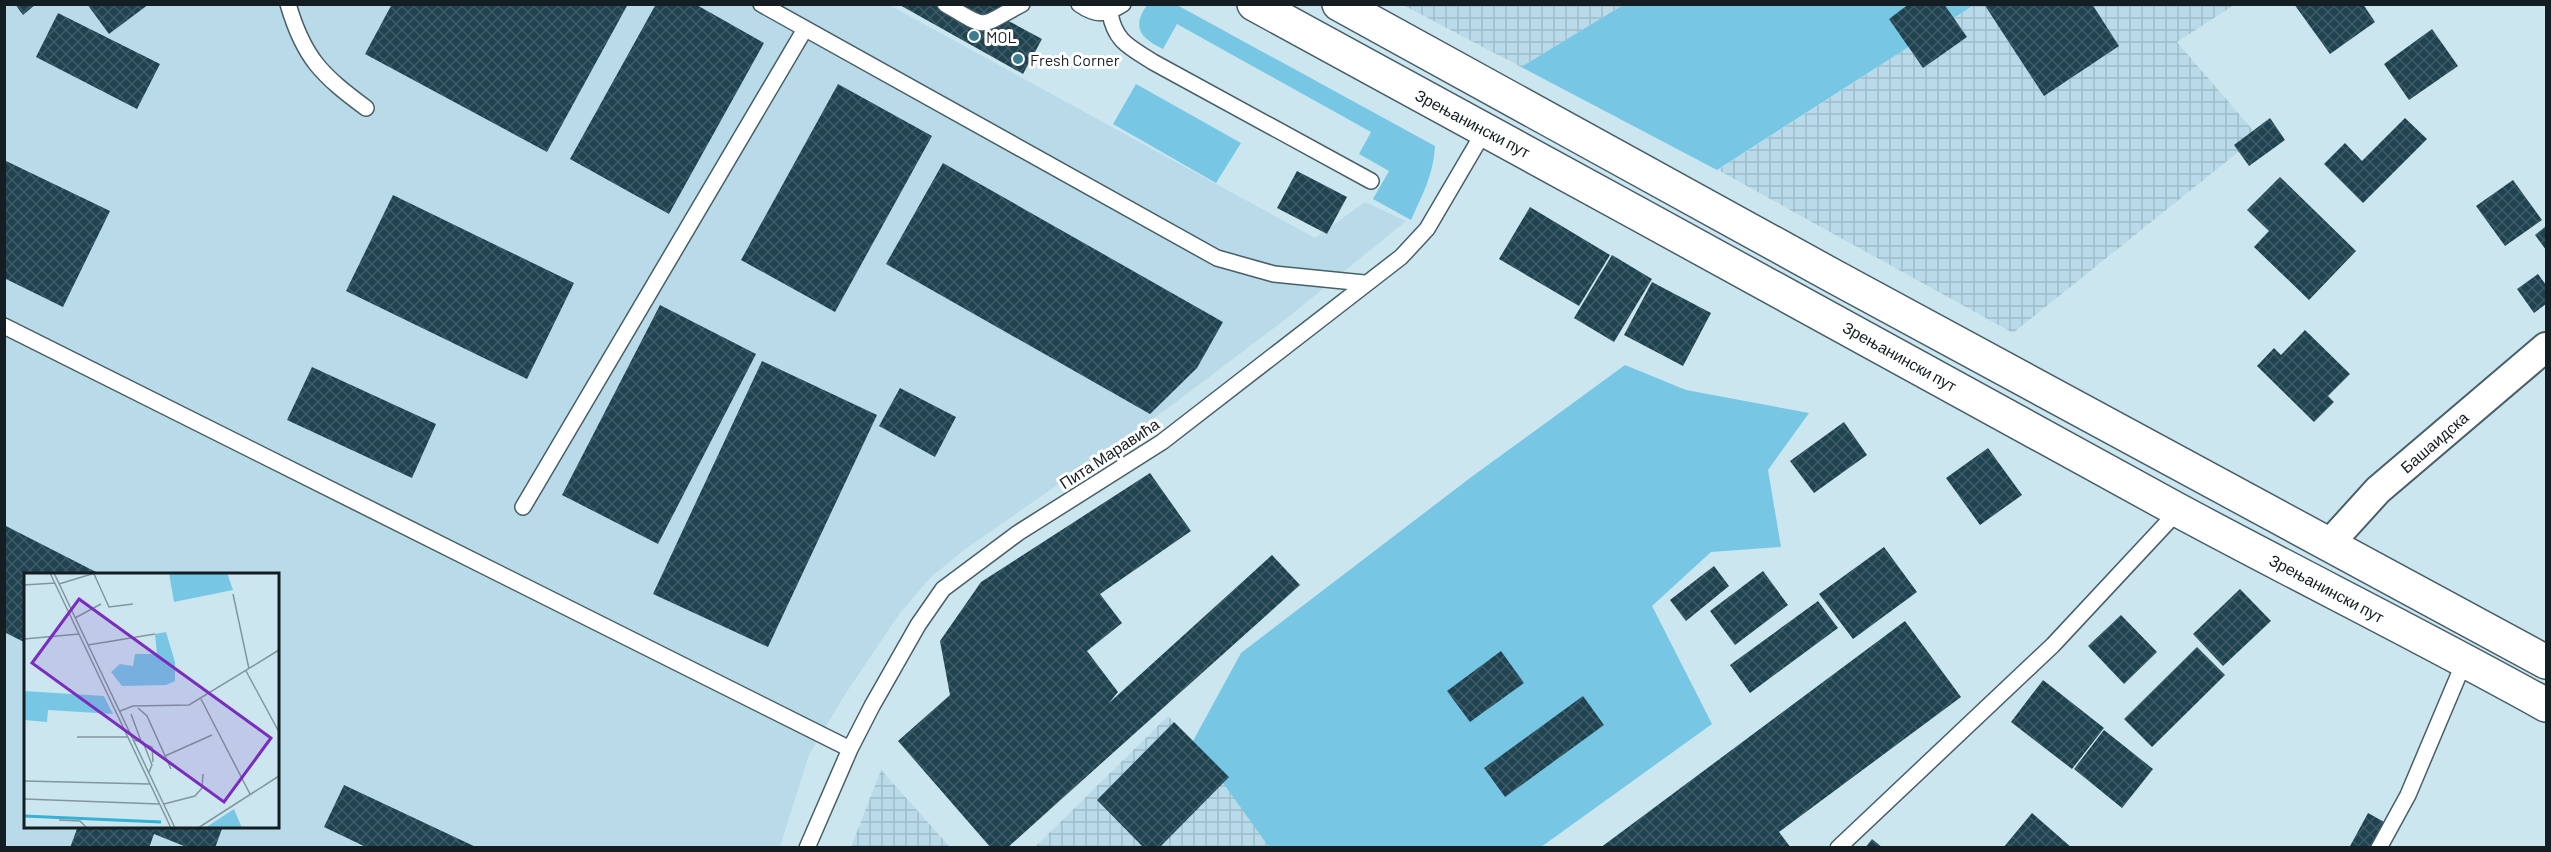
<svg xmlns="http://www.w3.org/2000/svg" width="2551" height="852" viewBox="0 0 2551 852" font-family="Barlow,sans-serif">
<defs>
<pattern id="industrial-grid" width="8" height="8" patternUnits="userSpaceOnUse" patternTransform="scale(1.5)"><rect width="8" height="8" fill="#b9dbe9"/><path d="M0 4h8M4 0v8" fill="none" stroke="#9ebcc8"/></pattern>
<pattern id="building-cross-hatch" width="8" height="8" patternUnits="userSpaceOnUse" patternTransform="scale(1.5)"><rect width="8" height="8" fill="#1f4350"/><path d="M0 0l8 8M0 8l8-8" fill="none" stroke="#3e5b66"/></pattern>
</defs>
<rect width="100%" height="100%" fill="#cce6f0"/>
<!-- built -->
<path fill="#b9dbe9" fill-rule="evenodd" d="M5 5H889L1315 238 1365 202 1406 221 1286 319 1168 408 964 550 930 578 900 613 844 696 809 755 780 847 5 848ZM26 574H278V826H26Z"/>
<!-- industrial -->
<path fill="url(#industrial-grid)" d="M1403 5 1623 4V5L1521 67Z
M1974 5H2234L2177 42 2258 136 2013 333 1718 170Z
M1168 716 1229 777 1278 848H1034Z
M881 770 950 847H851Z"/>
<!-- grass -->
<path fill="#77c7e4" d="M1147 5H1177L1435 146C1434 173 1422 196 1411 220L1373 199 1389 171 1359 154 1371 132 1177 24 1163 49C1141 38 1131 28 1147 5Z
M1623 5H1974L1717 170 1521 67Z
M1136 84 1241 143 1216 183 1113 124Z
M1625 365 1686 390 1809 413 1768 470 1781 547 1711 552 1652 606 1712 724 1541 847H1269L1193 741 1241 653 1470 478Z"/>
<!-- building -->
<path fill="url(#building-cross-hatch)" d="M15 4H36L23 15Z
M87 4H149L109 34Z
M392 4H628L547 152 365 54Z
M656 4H695L764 43 669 214 570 159Z
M898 4H1013L1005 19 1042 39 1023 74Z
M1909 4H1944L1967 37 1923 68 1889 19Z
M1984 4H2092L2119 46 2044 96Z
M2294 4H2363L2375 22 2330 54Z
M58 13 160 64 137 109 36 57Z
M2432 29 2458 66 2409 100 2384 64Z
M838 84 932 136 835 312 741 260Z
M2270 118 2285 140 2249 166 2234 145Z
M2405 118 2427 139 2363 203 2324 164 2345 143 2362 161Z
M4 160 110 211 63 307 4 278Z
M943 163 1223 322 1197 368 1150 414 886 264Z
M1297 171 1347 197 1327 234 1277 208Z
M2280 177 2356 251 2309 300 2254 247 2269 231 2247 210Z
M2513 180 2542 220 2505 246 2476 206Z
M393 195 574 283 527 379 346 291Z
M1530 207 1610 255 1579 306 1499 259Z
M2546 226V250L2535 235Z
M1612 255 1652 279 1614 342 1574 318Z
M2538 274 2546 285V304L2534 313 2517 289Z
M1652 282 1711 313 1683 366 1624 335Z
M660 305 756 354 658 544 562 495Z
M2305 330 2350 374 2328 396 2334 402 2314 422 2257 366 2274 348 2281 355Z
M762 361 877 415 768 647 653 594Z
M312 367 436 424 412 478 287 420Z
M900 388 956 417 935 457 879 426Z
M1844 422 1867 455 1814 493 1790 461Z
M1988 448 2022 495 1980 525 1946 478Z
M1150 473 1191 531 1100 594 1122 623 1087 651 1118 692 1109 703 1272 555 1300 585 1007 848H991L898 741 950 695 940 641 981 582Z
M4 525 100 574H26V643L4 632Z
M1884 547 1917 592 1853 639 1819 594Z
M1714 566 1729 586 1686 621 1670 600Z
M1763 571 1788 605 1735 645 1710 611Z
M2240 589 2271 621 2223 666 2193 634Z
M1818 601 1838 628 1750 693 1730 665Z
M2121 615 2157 652 2124 684 2088 646Z
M1905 621 1961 697 1779 832 1791 848H1600Z
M2197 647 2225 675 2152 747 2124 719Z
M1501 651 1524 683 1470 722 1447 691Z
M2043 680 2104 728 2072 769 2011 722Z
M1583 696 1604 725 1505 797 1484 768Z
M1174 722 1229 777 1159 848H1144L1097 800Z
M2104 730 2153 769 2122 808 2074 769Z
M344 785 478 848H368L324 827Z
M2032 813 2072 848H2003Z
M2368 813 2386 823 2372 848H2349Z
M78 826H223L215 848H189L154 834 149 848H70Z
M1872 839 1883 848H1865Z"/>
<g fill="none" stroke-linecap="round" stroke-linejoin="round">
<!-- lane casing -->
<g stroke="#485f67" stroke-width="18">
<path id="lane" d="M288 4C304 59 322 75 366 108
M761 4 1217 258 1274 274 1364 283
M945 4C990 31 978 27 1022 4
M1079 4C1096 16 1106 15 1123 4
M1110 13C1115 42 1130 47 1153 62L1371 181
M4 326 850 749
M523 507 805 29
M807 848 850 749 872 706 918 625 943 589 1018 533 1162 442 1401 257 1427 229 1485 130
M1838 848 2053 645 2179 510
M2379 848 2408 795 2465 660"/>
</g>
<!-- street casing -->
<g stroke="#485f67" stroke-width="32">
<path id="street" d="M2329 544 2378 490 2546 347"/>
</g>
<!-- secondary casing -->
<g stroke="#485f67" stroke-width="36">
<path id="secondary" d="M1254 4C1561 171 1868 340 2174 508 2298 575 2424 637 2546 705
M1339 4 1835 277 2546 662"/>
</g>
<!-- lane -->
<use href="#lane" stroke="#fff" stroke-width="15"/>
<!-- street -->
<use href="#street" stroke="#fff" stroke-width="28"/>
<!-- secondary -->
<use href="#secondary" stroke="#fff" stroke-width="33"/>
</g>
<!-- markers -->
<g fill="#3e7c92" stroke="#fff" stroke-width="2">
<circle cx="974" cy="36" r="6"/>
<circle cx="1018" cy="59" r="6"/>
</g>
<g text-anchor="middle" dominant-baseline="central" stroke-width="6" stroke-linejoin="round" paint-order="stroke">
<!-- poi labels -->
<g font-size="16" fill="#141e22" stroke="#fff" text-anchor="start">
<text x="986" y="36">MOL</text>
<text x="1030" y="59">Fresh Corner</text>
</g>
<!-- street labels -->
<g font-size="16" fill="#141e22" stroke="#fff">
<text transform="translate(1473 123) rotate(28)">Зрењанински пут</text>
<text transform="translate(1900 356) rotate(29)">Зрењанински пут</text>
<text transform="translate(2434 442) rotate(-41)">Башаидска</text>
<text transform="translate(1109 453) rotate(-33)">Пита Маравића</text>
<text transform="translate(2327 588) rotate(28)">Зрењанински пут</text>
</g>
</g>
<!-- overview -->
<g transform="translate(24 573)">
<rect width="255" height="255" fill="#cce6f0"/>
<path d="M142 59 151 89V108L142 112 98 113 87 99 96 91 109 93 111 81H133L131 61ZM0 118 80 123 89 141 24 137 23 149 0 147ZM210 236 218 255H181Z" fill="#77c7e4"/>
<path d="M145 0H203L209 17 150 29Z" fill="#77c7e4"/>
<path fill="none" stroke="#36b1d6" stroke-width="3" d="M0 243 137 249"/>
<path fill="none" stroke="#82969e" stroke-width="1.5" d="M26 0 147 255M30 0 151 255M70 1 85 34 109 31M35 11 71 0M0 12 31 10M209 21 225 96M51 45 77 31M0 66 55 61M64 72 131 61M222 98 255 159M177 126 226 221M114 135 123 143 147 196M96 138 109 133 165 132 255 77M107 141 117 168M53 164H104M109 167 119 169 128 192 125 199M120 171 128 174 129 189M141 183 188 162M0 208 126 211M0 226 135 231M140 231 171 223 178 215 179 201M35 247 56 248 63 255M174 255 255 203"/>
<path fill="#7b2cbf" fill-opacity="0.15" stroke="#7b2cbf" stroke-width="3" d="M55 26 247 165 200 229 8 90Z"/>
<rect width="255" height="255" fill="none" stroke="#141e22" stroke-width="3"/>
</g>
<!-- border -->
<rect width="2551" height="852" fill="none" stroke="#141e22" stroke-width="12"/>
</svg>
